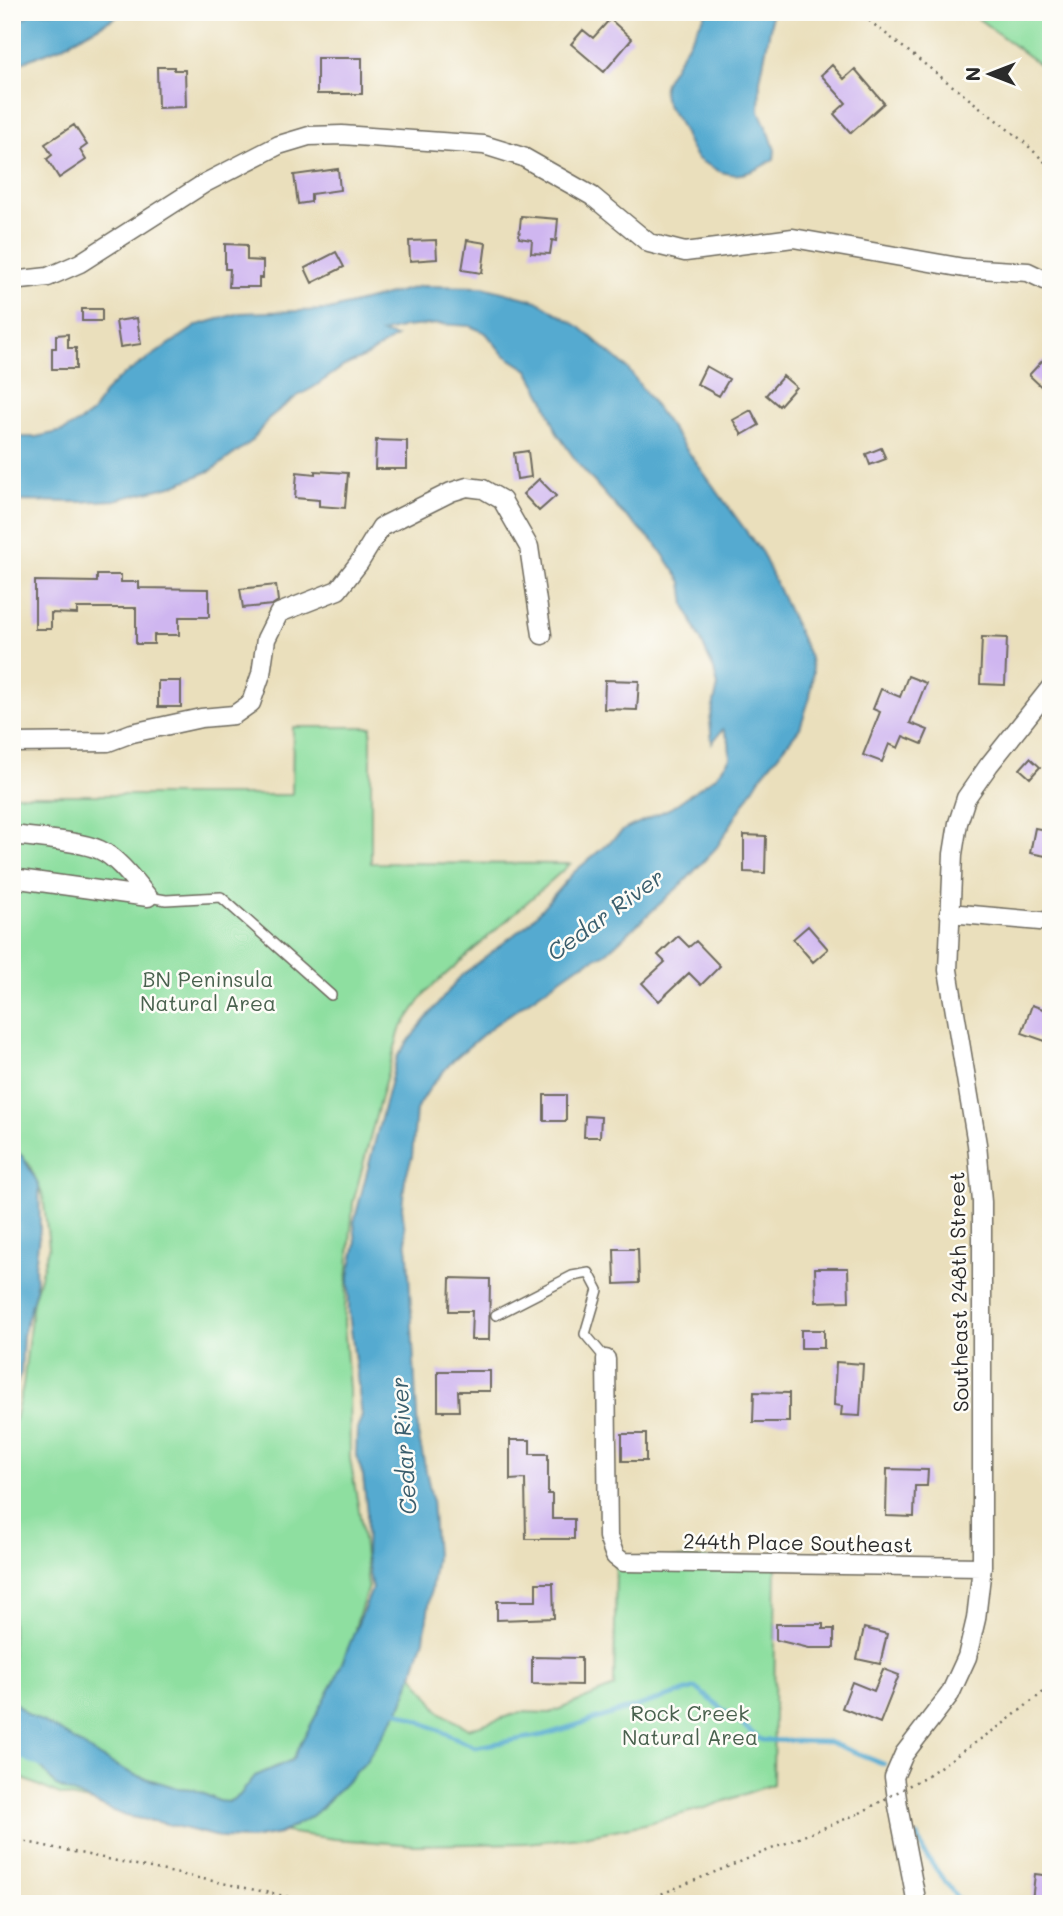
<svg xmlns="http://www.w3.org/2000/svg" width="1063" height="1916" viewBox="0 0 1063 1916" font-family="Mali,sans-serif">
<rect width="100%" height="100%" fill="#fdfcf7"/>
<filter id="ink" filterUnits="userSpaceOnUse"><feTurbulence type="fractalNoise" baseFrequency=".0143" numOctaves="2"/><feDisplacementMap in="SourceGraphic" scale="14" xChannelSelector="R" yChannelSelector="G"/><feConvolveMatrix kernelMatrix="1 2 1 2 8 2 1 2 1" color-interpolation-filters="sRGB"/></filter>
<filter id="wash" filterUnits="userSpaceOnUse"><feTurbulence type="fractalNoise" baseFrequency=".00686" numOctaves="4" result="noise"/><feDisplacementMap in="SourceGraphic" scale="28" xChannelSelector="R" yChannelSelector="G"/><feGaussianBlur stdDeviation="1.57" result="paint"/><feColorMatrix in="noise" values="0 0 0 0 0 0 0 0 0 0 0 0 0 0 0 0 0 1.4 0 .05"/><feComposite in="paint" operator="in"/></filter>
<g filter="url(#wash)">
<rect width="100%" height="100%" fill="#eadfbc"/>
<!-- green -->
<path fill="#8edfa0" stroke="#5c8566" stroke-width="2" d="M972 12H1051V73L972 14Z
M293 727H371V863L570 864 426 992 400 1030 384 1085 353 1203 344 1322 349 1389 350 1459 361 1522 368 1586 355 1628 380 1629 440 1712 468 1729 521 1712 550 1713 614 1687 616 1558 776 1559 773 1784 705 1808 640 1825 579 1837 528 1843 415 1845 335 1839 141 1812 60 1795 12 1774V1432L23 1386 33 1301 49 1246 43 1196 29 1164 12 1149V795H292Z"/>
<!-- water -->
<path fill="#54aad0" stroke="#406a7e" stroke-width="2" d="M32 12H125L61 47 12 66V22L20 21Z
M707 12H771V24L760 80 759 111 770 135 775 150 774 159C753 173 733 182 710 166 706 164 699 161 696 157 689 148 685 134 679 123 669 107 658 99 666 80Z
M421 286 483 287 537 301 581 328 628 369 762 553 809 655 813 672 810 697 800 728 761 776 717 847 685 881 606 953 577 967 493 1026 453 1060 431 1086 416 1110 412 1157 405 1179 402 1207 408 1255 418 1434 432 1499 436 1556 424 1639 403 1703 365 1763 319 1810 312 1816 279 1834 251 1839 222 1838 163 1823 125 1816 56 1786 28 1751 12 1739V1700L27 1714 62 1732 101 1758 135 1775 178 1788 193 1789 219 1801 228 1802 239 1796 255 1776 292 1760 335 1680 372 1589 366 1556 367 1513 363 1476 356 1455 357 1430 362 1416 349 1313V1275L356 1244 354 1222 397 1057 419 1027 461 976 529 923 573 873 625 829 671 808 716 776 730 758 729 741 723 729 712 743 710 720 718 686 714 670 685 605 682 582 656 544 618 509 579 465 557 433 544 399 528 370 503 354 486 333 470 326 439 324 404 327 382 333 396 337 367 356 344 366 314 387 296 397 269 418 252 441 212 470 175 485 115 500 78 502 12 501V437H36L63 431 81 421 92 413 104 393 118 379 198 325 240 313 329 310Z
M12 1147 23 1157 39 1185 40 1228 35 1266 36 1289 23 1335 21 1372 12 1398Z"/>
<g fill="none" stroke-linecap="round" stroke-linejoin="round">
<!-- stream -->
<path stroke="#54aad0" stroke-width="4.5" d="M396 1710 475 1747 544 1735 696 1688 761 1740 829 1742 884 1764
M918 1836 924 1853 962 1904"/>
<!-- river -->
<path stroke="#54aad0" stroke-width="26" d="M12 1741 51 1758"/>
</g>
<g id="blocks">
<!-- building -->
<path fill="#cfb6f0" d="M610 19 632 39 604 72 571 44 583 30 593 38Z
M317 58H362V94H317Z
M832 65 844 79 855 69 884 103 851 133 834 114 846 103 821 75Z
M157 67H174V70H185L186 107 158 108Z
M74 125 87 145 80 150 86 160 59 178 47 159 52 155 45 144Z
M338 169 340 190 311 194V202L298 204 294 175Z
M521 216 558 219 556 241 552 240 550 254 531 253 532 240 519 238Z
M436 240 437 259 410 261 409 241Z
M467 240 486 243 482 273 462 270Z
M225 244 247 245V260L263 261V278H259V287H229L230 269H225Z
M336 252 344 267 312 283 305 268Z
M82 309H102V321H82Z
M137 318 141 344 120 347 116 321Z
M68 334V348H76V369H52V348H56V335Z
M1043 360 1051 367V396L1029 375Z
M706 366 729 379 719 396 697 384Z
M783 376 796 387 779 406 766 395Z
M751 410 759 425 742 435 733 420Z
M376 440 407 441V469H375Z
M881 448 886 459 870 465 866 454Z
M528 451 531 477 517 479 514 453Z
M315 471 348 473 345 508 319 506V500L295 498 297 472 315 474Z
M539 479 556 496 539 511 523 494Z
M97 575H121V582H139V588L209 589V617H179V635H154V644H136V608H77V614L51 613V629H35V581L97 582Z
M276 585 278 601 272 605 243 608 240 589Z
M982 637 1007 638 1005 685 980 684Z
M908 676 926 683 910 723 928 730 922 744 903 736 898 748 889 744 882 762 863 755 880 712 873 709 881 689 900 697Z
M605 680 639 681 637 710 604 709Z
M158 681H181V707H158Z
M1030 758 1040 767 1030 778 1020 769Z
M1035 828 1051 831V857L1030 853Z
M744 835 766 836 765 873 744 872Z
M808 926 828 949 813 962 793 939Z
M678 936 689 947 696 941 720 966 701 985 689 973 659 1001 642 983 665 962 658 955Z
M1032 1005 1051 1012V1043L1022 1033Z
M544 1095H566V1121H544Z
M585 1116 601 1117 600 1137H584Z
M614 1249H638L639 1283 615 1284Z
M815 1268H848L849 1301 816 1302Z
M450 1278 490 1279 489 1340H471L472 1311H449Z
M801 1330H824V1348H801Z
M836 1362 863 1364 860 1416 841 1415 842 1406 834 1405Z
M438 1371H490V1391H458L459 1411H438Z
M754 1392 789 1393V1422H753Z
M622 1434H646V1461H622Z
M510 1440H530V1454H548V1494H552V1519H574V1539H526L525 1479 510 1480Z
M887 1469 928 1470 927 1486H915L914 1517 886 1516Z
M536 1583H553L554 1618 497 1620V1601H536Z
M776 1624H823V1629H834V1648H809L776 1640Z
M864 1628 887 1634 880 1664 857 1659Z
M532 1657 581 1658V1685L532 1684Z
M883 1669 899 1675 880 1723 842 1708 852 1682 874 1691Z
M1035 1874 1051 1876V1904L1032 1901Z"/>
</g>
</g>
<g filter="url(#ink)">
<use href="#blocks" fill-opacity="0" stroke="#6e6a5e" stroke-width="2"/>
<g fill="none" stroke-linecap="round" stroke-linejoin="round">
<!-- lane casing -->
<g stroke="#6e6a5e" stroke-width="12">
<path id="lane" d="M148 897 166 900 221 897 331 995
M496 1315 572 1276 589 1273 598 1290 585 1334 606 1359"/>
</g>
<!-- street casing -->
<g stroke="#6e6a5e" stroke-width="21">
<path id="street" d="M12 281 48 277 80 263 205 183 279 145 309 136 342 135 484 145 523 157 592 196 649 243 685 252 793 238 964 268 1028 272 1051 283
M12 743 108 742 132 733 201 718 234 715 251 703 261 674 266 639 279 613 338 590 359 563 381 527 451 492 467 487 483 489 502 500 529 547 542 635
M12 835C36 838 80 841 100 850 118 858 136 883 148 897
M12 878 148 897
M949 913 1051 922
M606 1359 608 1537 615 1556 623 1562 982 1567
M917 1904 898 1806 894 1777 904 1754 950 1694 967 1657 976 1619 982 1567V1202L977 1144 948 970 953 854 958 823 966 798 989 765 1051 687"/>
</g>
<!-- path -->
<path stroke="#6e6a5e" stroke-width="2.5" stroke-dasharray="2 5" stroke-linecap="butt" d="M858 12 1023 141 1051 168
M928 1775 1004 1723 1051 1686
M12 1839 313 1902 639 1903 860 1813"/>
<!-- lane -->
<use href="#lane" stroke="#fff" stroke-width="9"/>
<!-- street -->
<use href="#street" stroke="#fff" stroke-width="18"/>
<!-- path-bridge -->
<path stroke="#6e6a5e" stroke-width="2.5" stroke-dasharray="2 5" stroke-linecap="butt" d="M860 1813 928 1775"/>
</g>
</g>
<g text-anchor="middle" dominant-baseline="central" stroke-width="5" stroke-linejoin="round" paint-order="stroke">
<!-- park labels -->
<g font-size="21" fill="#49614e" stroke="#fdfcf7">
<text x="208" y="978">BN Peninsula<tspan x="208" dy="24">Natural Area</tspan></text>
<text x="690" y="1712">Rock Creek<tspan x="690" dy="24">Natural Area</tspan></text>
</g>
<!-- street labels -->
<g font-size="21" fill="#2b2b2b" stroke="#fdfcf7">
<text transform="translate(958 1292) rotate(-91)">Southeast 248th Street</text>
<text transform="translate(798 1542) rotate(1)">244th Place Southeast</text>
</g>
<!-- water labels -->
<g font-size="23" font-style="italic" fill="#3b5e6d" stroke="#fdfcf7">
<text transform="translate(605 914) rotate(-36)">Cedar River</text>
<text transform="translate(403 1446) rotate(-94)">Cedar River</text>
</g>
</g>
<!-- margin -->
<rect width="1063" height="1916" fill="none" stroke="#fdfcf7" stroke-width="42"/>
<!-- north arrow -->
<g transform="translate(990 74) rotate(270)" stroke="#fdfcf7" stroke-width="5" paint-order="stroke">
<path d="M0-5L12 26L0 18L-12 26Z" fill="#2b2b2b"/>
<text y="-10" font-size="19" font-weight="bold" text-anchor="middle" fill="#2b2b2b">N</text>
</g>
</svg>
